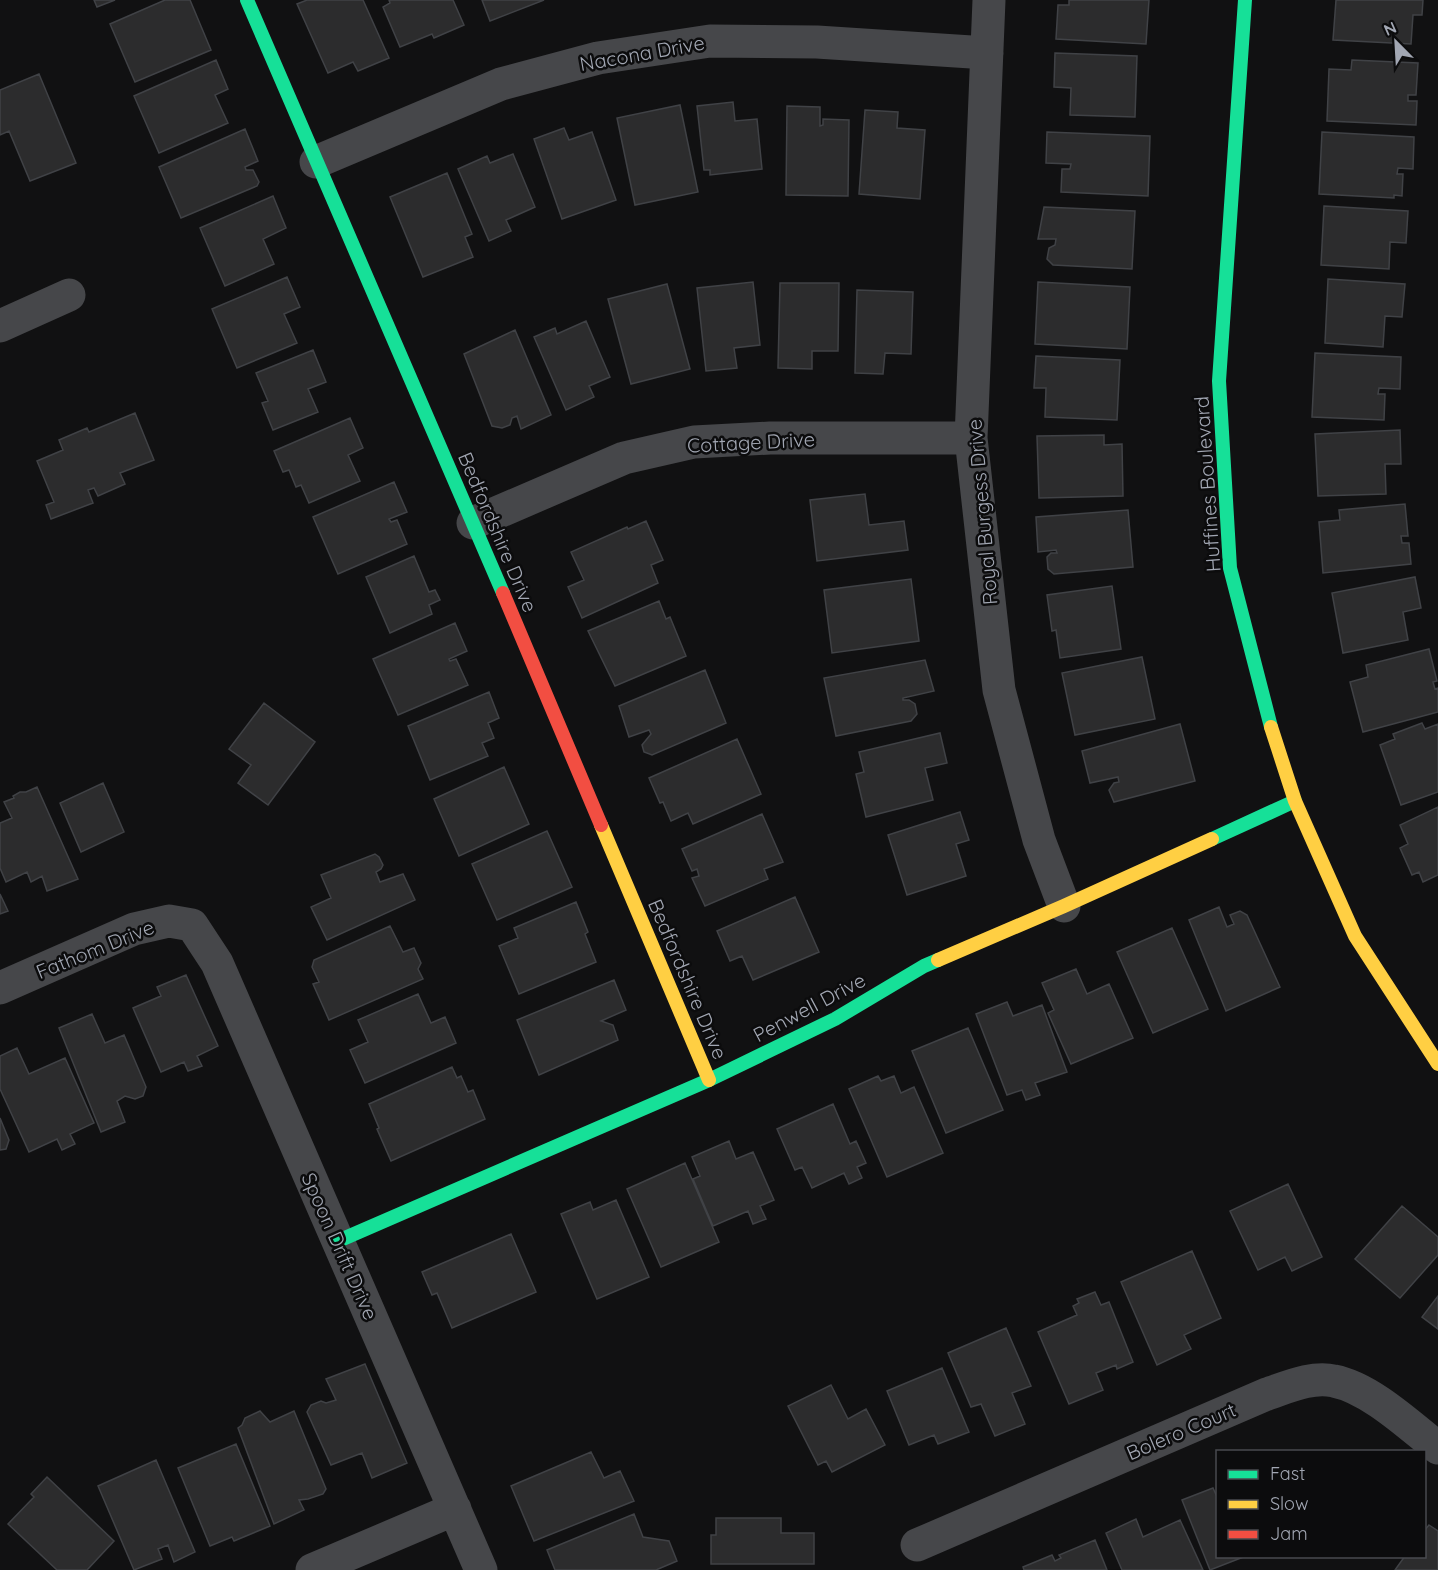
<svg xmlns="http://www.w3.org/2000/svg" width="1438" height="1570" viewBox="0 0 1438 1570" font-family="Quicksand,sans-serif">
<rect width="100%" height="100%" fill="#111112"/>
<!-- building -->
<path fill="#2c2c2d" stroke="#404246" stroke-width="1.5" d="M94 0H115L97 7Z
M165 0H190L211 50 135 82 110 24Z
M307 0H363L389 58 358 71 353 62 328 73 297 4Z
M389 0H453L464 25 434 38 432 34 400 47 383 7 390 3Z
M482 0H544L490 21Z
M1069 0H1149L1146 44 1056 39 1058 5H1069Z
M1336 0H1423L1422 15H1413L1411 44 1333 40Z
M1055 53 1137 56 1135 117 1070 115 1071 88 1054 87Z
M216 60 228 89 215 95 228 123 159 153 134 96Z
M1352 60 1418 63 1416 95H1408V101H1417L1416 125 1327 121 1329 69 1351 70Z
M39 74 76 163 30 181 9 131 0 135V90Z
M733 102 735 121 757 119 762 169 710 175V170H704L697 106Z
M680 105 698 192 635 205 617 118Z
M787 106 820 107V126L823 125V119L849 120 848 196 786 195Z
M865 110 898 112 897 128 925 130 920 199 859 194Z
M564 128 569 140 592 132 616 200 562 219 534 139Z
M245 129 258 161 245 167 246 170H253L259 182 257 186 181 218 159 167Z
M1047 132 1150 136 1148 196 1061 192 1062 169H1070L1071 164 1046 163Z
M1322 132 1414 137 1413 169 1398 168 1397 174H1403L1402 196 1394 195V198L1319 194Z
M513 154 535 207 506 220 511 231 489 241 458 169 487 156 490 163Z
M447 173 472 234 465 237 473 257 423 277 390 197Z
M273 196 286 228 263 239 274 264 225 286 200 228Z
M1324 206 1408 211 1406 243 1390 242 1389 269 1321 265Z
M1044 207 1135 211 1132 269 1053 265 1047 259 1049 248 1055 245 1056 239H1038Z
M287 277 300 307 284 314 297 343 237 368 212 309Z
M1328 279 1405 284 1402 317 1385 316 1383 347 1325 343Z
M753 282 760 345 734 348 737 368 706 371 697 288Z
M1038 282 1130 287 1127 349 1035 344Z
M780 283H839L838 351H812V369L778 368Z
M667 284 690 369 631 384 608 299Z
M857 290 913 292 911 354 885 353 883 374 855 373Z
M586 321 610 377 589 386 594 397 566 410 534 337 555 328 557 334Z
M515 330 551 415 521 429 517 416 512 418 510 425 502 428 492 426 464 354Z
M313 350 326 382 308 389 318 412 273 430 262 403 268 401 256 373Z
M1315 353 1401 357 1400 389 1379 388 1378 394H1385L1384 420 1312 417Z
M1036 356 1120 360 1117 420 1045 417 1046 388H1034Z
M135 413 154 460 120 473 125 484 98 496 94 488 88 490 93 503 51 519 46 505 54 502 37 461 63 450 59 440 87 428 89 432Z
M350 418 363 448 348 455 360 481 309 503 301 485 296 487 289 470 283 472 274 451Z
M1400 430 1401 464H1385L1386 494 1318 496 1315 434Z
M1104 435V445L1122 444 1123 496 1039 498 1037 436Z
M394 482 407 512 389 519 391 522 397 520 407 544 338 574 313 517Z
M865 494 869 525 904 521 908 550 817 561 810 500Z
M1405 504 1408 536H1401L1402 543H1409L1411 564 1323 573 1319 522 1340 520 1339 510Z
M1128 510 1133 567 1054 574 1048 569 1047 557 1051 553H1057L1056 550 1038 552 1036 517Z
M646 521 663 560 651 565 658 583 582 618 568 587 584 580 571 552 627 527 628 529Z
M414 556 429 592 435 590 440 600 429 605 432 614 390 633 366 577Z
M1415 577 1421 608 1403 612 1408 640 1343 653 1332 593Z
M911 579 919 641 832 653 824 590Z
M1112 586 1121 649 1060 658 1056 630 1052 631 1047 595Z
M659 601 666 619 670 617 686 656 615 686 588 631Z
M455 623 467 651 449 659 450 661 456 659 468 685 398 715 373 659Z
M1429 649 1437 681 1433 682 1435 689 1438 688V712L1363 732 1350 682 1368 677 1366 665Z
M1142 657 1155 719 1075 735 1062 673Z
M925 660 934 691 903 698V700H909L915 704 917 714 911 721 836 736 824 678Z
M705 670 726 723 652 755 644 752 642 745 651 734 649 730 629 737 619 706Z
M489 692 499 718 488 723 494 738 482 743 488 756 430 780 408 726Z
M264 703 315 742 268 805 238 783 251 765 229 749Z
M1422 723 1425 729 1438 724V792L1401 805 1380 745 1395 739 1393 734Z
M1180 724 1195 781 1114 802 1109 790 1114 783 1119 782 1118 777 1090 783 1082 751Z
M940 733 947 763 925 768 933 800 866 817 856 774 864 772 859 752Z
M737 739 761 794 693 824 688 813 671 821 663 802 660 803 649 778Z
M504 767 529 824 459 856 434 799Z
M103 783 124 832 81 852 60 803Z
M37 787 78 879 47 891 42 876 31 882 27 872 6 882 0 868V823L12 818 4 802 14 798 13 796 20 792H26Z
M1438 807V875L1423 882 1419 872 1412 875 1400 848 1408 844 1400 825Z
M960 812 969 840 956 844 966 876 907 895 888 835Z
M762 814 783 862 764 869 768 879 705 906 692 878 699 876 697 869 692 871 682 849Z
M547 831 572 887 497 920 472 864Z
M375 854 379 857 383 865 381 869 376 872 380 882 403 874 415 900 327 940 311 907 331 898 321 875Z
M0 894 8 911 0 914Z
M795 897 819 952 753 980 742 956 730 961 717 931Z
M576 902 588 932 585 934 596 962 519 994 499 946 518 938 514 928Z
M1219 907 1227 927 1234 924 1230 915 1240 911 1247 915 1280 987 1226 1011 1189 920Z
M390 926 403 952 414 948 421 963 418 969 423 979 329 1020 313 984 319 982 312 967 314 960Z
M1172 928 1208 1009 1153 1033 1117 952Z
M1076 969 1087 994 1109 984 1133 1038 1071 1064 1048 1013 1054 1010 1042 983Z
M186 975 218 1046 197 1056 202 1066 188 1071 184 1062 161 1072 133 1008 161 996 157 987Z
M614 980 626 1010 601 1021 613 1025 618 1040 539 1075 517 1020Z
M418 994 431 1023 445 1017 456 1043 365 1083 350 1050 368 1042 358 1020Z
M1007 1002 1013 1016 1042 1005 1067 1072 1035 1083 1040 1095 1026 1100 1022 1090 1007 1095 976 1014Z
M92 1014 105 1043 124 1035 146 1087 143 1096 135 1099 125 1096 117 1101 125 1122 101 1132 59 1028Z
M968 1028 1003 1110 946 1133 912 1051Z
M17 1048 29 1074 65 1058 94 1123 70 1134 75 1144 62 1150 57 1139 29 1152 0 1089V1056Z
M452 1067 457 1078 461 1076 468 1092 473 1090 485 1119 391 1161 377 1129 379 1128 369 1104Z
M878 1076 881 1081 894 1076 901 1093 914 1087 943 1153 887 1177 849 1089Z
M833 1104 850 1144 856 1141 866 1163 857 1167 862 1178 849 1184 844 1173 812 1188 802 1167 795 1170 777 1129Z
M0 1118 9 1140 6 1149 0 1150Z
M729 1141 736 1159 753 1152 774 1200 760 1206 766 1219 753 1224 748 1211 713 1226 693 1179 700 1176 692 1157Z
M685 1163 719 1242 661 1267 627 1189Z
M1288 1184 1322 1257 1292 1271 1285 1257 1258 1270 1230 1211Z
M616 1200 649 1277 597 1299 561 1214 590 1202 593 1210Z
M1402 1206 1438 1237V1255L1400 1298 1355 1259Z
M511 1234 536 1292 452 1328 437 1293 432 1295 422 1272Z
M1192 1251 1221 1318 1184 1335 1191 1349 1157 1365 1121 1282Z
M1095 1292 1101 1305 1109 1302 1133 1362 1117 1369 1116 1365 1096 1373 1103 1390 1069 1404 1038 1332 1077 1315 1073 1306 1079 1303 1077 1299Z
M1438 1296V1329L1422 1317Z
M1006 1328 1031 1386 1012 1393 1025 1424 995 1436 981 1404 971 1407 948 1353Z
M365 1364 407 1463 372 1478 362 1453 331 1465 307 1412 311 1405 321 1401 326 1403 336 1400 326 1379Z
M942 1368 969 1432 938 1444 934 1435 909 1445 887 1391Z
M831 1385 848 1419 866 1409 885 1445 832 1472 826 1461 818 1465 788 1406Z
M260 1411 270 1422 294 1411 326 1489 323 1494 308 1499 299 1500 304 1510 274 1524 238 1428 242 1425 245 1418Z
M236 1444 270 1526 234 1541 232 1537 210 1546 178 1468Z
M591 1452 604 1478 620 1471 634 1501 534 1541 511 1486Z
M156 1460 195 1552 174 1562 168 1545 158 1549 162 1559 134 1570 98 1486Z
M47 1477 114 1541 87 1570H57L8 1524 34 1497 31 1494Z
M1213 1488 1218 1499V1556H1246L1210 1570 1182 1500Z
M634 1514 643 1537 669 1541 677 1561 656 1570H555L547 1550Z
M716 1518H781V1533H814V1564H711V1535H716Z
M1136 1519 1143 1537 1180 1520 1203 1570H1122L1106 1533Z
M1429 1525 1438 1531V1570H1395L1405 1556H1424V1531Z
M1095 1540 1107 1570H1024L1023 1567 1052 1555 1055 1561 1061 1558 1059 1555Z"/>
<g fill="none" stroke-linecap="round" stroke-linejoin="round">
<!-- street -->
<path stroke="#46474a" stroke-width="33" d="M989 0 971 438 999 690 1039 840 1064 906
M316 162 501 84 598 58 710 41 817 42 987 53
M0 326 69 295
M473 523 624 458 694 442 770 438H971
M0 988 134 929 169 921 192 925 217 963 481 1570
M917 1545 1267 1394C1288 1387 1312 1376 1334 1381 1370 1388 1410 1426 1438 1448
M312 1570 455 1509"/>
<!-- fast -->
<path stroke="#16e098" stroke-width="14" d="M247 0 503 593
M1245 0 1219 381 1230 568 1271 727
M1212 839 1295 801
M338 1241 709 1080 835 1019 924 966 938 960"/>
<!-- slow -->
<path stroke="#ffcf43" stroke-width="14" d="M1271 727 1295 801 1355 936 1438 1064
M601 825 709 1080
M938 960 1064 906 1212 839"/>
<!-- jam -->
<path stroke="#f24e42" stroke-width="14" d="M503 593 601 825"/>
</g>
<g text-anchor="middle" dominant-baseline="central" stroke-width="5" stroke-linejoin="round" paint-order="stroke">
<!-- street labels -->
<g font-size="20" fill="#a2a7b3" stroke="#0c0c0d">
<text transform="translate(642 53) rotate(-10)">Nacona Drive</text>
<text transform="translate(751 442) rotate(-3)">Cottage Drive</text>
<text transform="translate(1207 484) rotate(-94)">Huffines Boulevard</text>
<text transform="translate(982 512) rotate(-95)">Royal Burgess Drive</text>
<text transform="translate(498 532) rotate(67)">Bedfordshire Drive</text>
<text transform="translate(95 949) rotate(-22)">Fathom Drive</text>
<text transform="translate(688 979) rotate(67)">Bedfordshire Drive</text>
<text transform="translate(809 1007) rotate(-28)">Penwell Drive</text>
<text transform="translate(340 1246) rotate(66)">Spoon Drift Drive</text>
<text transform="translate(1181 1431) rotate(-23)">Bolero Court</text>
</g>
</g>
<!-- legend -->
<rect x="1216" y="1450" width="210" height="108" fill="#0c0c0d" stroke="#484a4f" stroke-width="1.5"/>
<rect x="1228" y="1470" width="30" height="9" fill="#16e098" stroke="#484a4f" stroke-width="1.5"/>
<text x="1270" y="1480" font-size="18" fill="#a2a7b3">Fast</text>
<rect x="1228" y="1500" width="30" height="9" fill="#ffcf43" stroke="#484a4f" stroke-width="1.5"/>
<text x="1270" y="1510" font-size="18" fill="#a2a7b3">Slow</text>
<rect x="1228" y="1530" width="30" height="9" fill="#f24e42" stroke="#484a4f" stroke-width="1.5"/>
<text x="1270" y="1540" font-size="18" fill="#a2a7b3">Jam</text>
<!-- north arrow -->
<g transform="translate(1396 42) rotate(336)" stroke="#0c0c0d" stroke-width="4.5" paint-order="stroke">
<path d="M0-4.5L10 22L0 15L-10 22Z" fill="#a2a7b3"/>
<text y="-9" font-size="16" font-weight="bold" text-anchor="middle" fill="#a2a7b3">N</text>
</g>
</svg>
